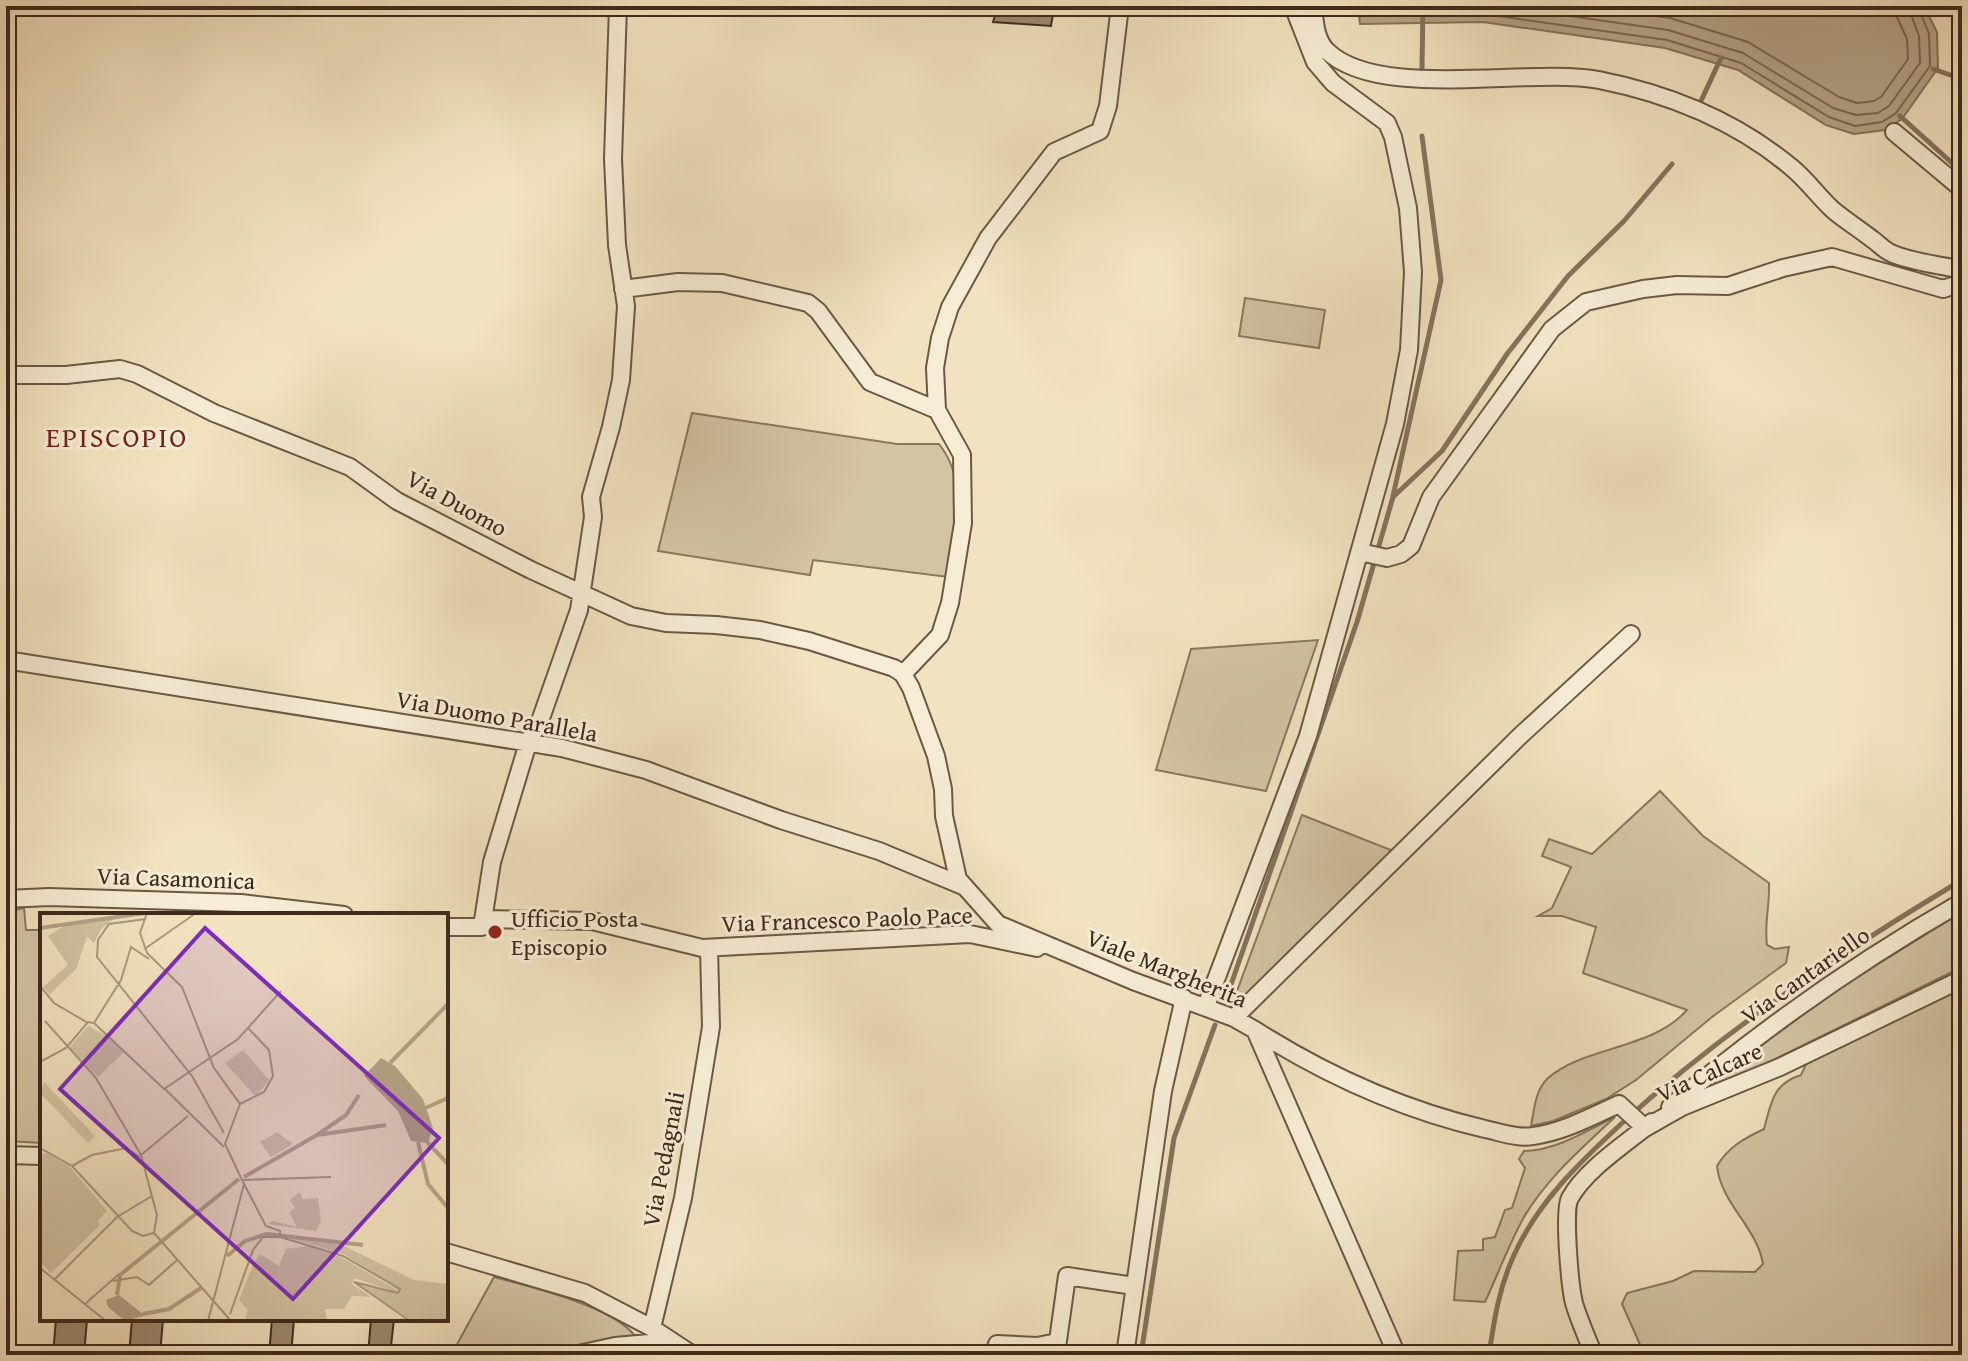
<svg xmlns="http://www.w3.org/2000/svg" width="1968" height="1361" viewBox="0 0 1968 1361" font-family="'Gentium Book Plus',serif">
<rect width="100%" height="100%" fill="#f2e3c0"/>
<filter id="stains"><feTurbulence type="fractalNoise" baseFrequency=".0025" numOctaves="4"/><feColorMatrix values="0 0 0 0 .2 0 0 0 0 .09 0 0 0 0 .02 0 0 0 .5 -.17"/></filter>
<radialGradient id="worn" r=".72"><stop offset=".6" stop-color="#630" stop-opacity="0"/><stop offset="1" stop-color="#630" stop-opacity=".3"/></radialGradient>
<!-- green -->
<path fill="#d3c4a4" stroke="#887760" stroke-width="2" d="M1245 298 1325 310 1319 348 1239 336Z
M692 413 897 444H939C970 483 954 532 948 577L813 560 810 575 658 551Z
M1318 640 1266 791 1156 770 1191 649Z
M1660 791 1703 836 1769 883C1770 905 1764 924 1767 945L1775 949 1789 947 1786 963 1712 1017 1636 1080 1606 1099 1553 1121 1531 1126C1534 1111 1535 1091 1547 1079 1583 1046 1652 1050 1687 1010L1583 973 1596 927 1562 916H1538L1552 908 1571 867 1542 856 1549 839 1592 854Z
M1302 815 1396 852 1242 1002H1233Z
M24 908 26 930H42V1143L6 1141V912Z
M1962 912V967L1753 1070 1693 1095 1841 987Z
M1962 988V1355H1640L1642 1349 1622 1304 1627 1293 1673 1281 1694 1271 1755 1272 1763 1264C1757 1227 1721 1204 1717 1166 1728 1147 1745 1138 1764 1129 1771 1104 1772 1084 1801 1075L1808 1060Z
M1615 1117C1582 1148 1547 1178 1524 1217 1509 1244 1498 1274 1485 1302L1454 1300 1458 1251 1483 1250V1239L1495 1237 1505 1210 1512 1208 1525 1168 1519 1159 1524 1151C1555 1151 1588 1130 1615 1117Z
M494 1277C530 1287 613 1306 635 1336L575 1349 562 1355H492L456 1346Z"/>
<!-- water -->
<path fill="#b5a489" stroke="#85735e" stroke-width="2" d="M1358 6H1924L1937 32 1938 68 1902 119 1885 130 1854 134 1826 125 1738 70 1665 48 1483 22 1360 24Z"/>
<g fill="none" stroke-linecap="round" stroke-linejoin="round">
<!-- shore -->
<path stroke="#7a6753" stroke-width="2" d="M1366 6 1367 13 1371 16 1484 14 1667 40 1741 63 1829 117 1855 126 1882 122 1896 113 1930 66 1929 34 1918 6
M1500 6 1668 30 1743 53 1833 108 1856 115 1878 113 1889 106 1920 63 1919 36 1908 6
M1586 6 1670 18 1748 42 1839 97 1857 103 1874 101 1881 97 1908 59 1907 39 1897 17 1896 6"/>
<!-- stream -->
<path stroke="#85735e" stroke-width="5" d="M1422 68 1423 6
M1933 69 1962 79
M1700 103 1721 58
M1900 116 1962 172
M1393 496 1441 280 1422 136
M1226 999 1357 622 1393 497 1442 451 1507 354 1568 276 1624 221 1672 164
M1141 1355 1174 1138 1215 1025
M1489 1355C1494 1320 1499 1288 1514 1255 1538 1202 1579 1163 1621 1124 1724 1030 1842 952 1962 880"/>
</g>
<!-- building -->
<path fill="#9c8a72" stroke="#3e2a1d" stroke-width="2" d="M998 6 1054 8 1051 26 993 22Z
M56 1319H87L84 1355H53Z
M132 1319H163L160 1355H129Z
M272 1319H294L291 1355H269Z
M371 1319H394L390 1355H368Z"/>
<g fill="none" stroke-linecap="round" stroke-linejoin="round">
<!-- minor casing -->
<g stroke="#6b5846" stroke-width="20">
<path id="minor" d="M1313 6C1315 22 1315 39 1327 51 1379 101 1528 67 1599 80 1669 94 1736 121 1791 167 1806 179 1818 196 1833 210 1845 220 1859 229 1872 239 1878 243 1884 250 1891 253 1910 262 1941 265 1962 270
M1894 132 1962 189
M623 289 678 282 722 283 808 303 818 311 870 382 937 410 962 455 963 523 950 603 940 635 903 674
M6 375H66L120 369 137 374 214 413 350 467 397 501 531 570 631 616 666 623 716 625 760 630 809 641 894 668 903 674 911 688 936 756 943 789 944 816 958 879 998 924 1133 981 1234 1018 1255 1030 1397 1355
M937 410 935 368 940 338 950 307 988 238 1054 152 1100 131 1108 106 1120 6
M1360 552 1387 558 1401 554 1411 546 1431 497 1552 329 1586 302 1643 289 1677 285 1728 286 1783 268 1832 257 1943 289 1962 283
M6 660 562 748 646 770 781 820 879 851 963 886
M6 899 49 897 241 903 344 915
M483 919 592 921 702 948 970 934 1037 948
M446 927H482L492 862 528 743 540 721 579 610 593 517 591 497 611 427 621 380 626 306 617 245 613 159 618 6
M1206 1006 1308 736 1395 424 1409 350 1413 272 1408 208 1393 137 1387 123 1333 83 1315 62 1293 6
M1234 1018 1521 735 1631 634
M1255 1030C1326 1075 1404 1110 1485 1129 1500 1132 1518 1139 1533 1136 1563 1132 1593 1116 1619 1104L1645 1128 1682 1107 1780 1067 1962 979
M1670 1107C1761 1030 1859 961 1962 902
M6 1155 42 1156
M446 1252 585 1293 652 1328
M574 1355 615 1346 672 1341
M693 1355 652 1328 683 1198 711 1027 709 948
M994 1355 997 1344 1037 1346 1057 1342
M1056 1355 1067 1276 1134 1286
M1125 1355 1163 1091 1184 998
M1594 1355C1587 1338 1579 1320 1574 1303 1570 1287 1563 1210 1570 1198 1586 1169 1627 1143 1652 1122"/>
</g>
<!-- minor -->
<use href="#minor" stroke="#f7edd6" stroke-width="16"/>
</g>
<!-- markers -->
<circle fill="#8f2418" stroke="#f7edd6" stroke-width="3" cx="495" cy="932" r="8"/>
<g text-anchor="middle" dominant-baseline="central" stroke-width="6" stroke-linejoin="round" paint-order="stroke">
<!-- street labels -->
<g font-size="24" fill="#3e2a1d" stroke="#f7edd6">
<text transform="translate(457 503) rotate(29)">Via Duomo</text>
<text transform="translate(497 716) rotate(10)">Via Duomo Parallela</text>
<text transform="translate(176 878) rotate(2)">Via Casamonica</text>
<text transform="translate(847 919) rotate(-2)">Via Francesco Paolo Pace</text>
<text transform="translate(1167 968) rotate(22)">Viale Margherita</text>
<text transform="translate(1805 975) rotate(-35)">Via Cantariello</text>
<text transform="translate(1709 1072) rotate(-24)">Via Calcare</text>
<text transform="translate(663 1159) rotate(-79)">Via Pedagnali</text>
</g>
<!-- poi labels -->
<g font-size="24" fill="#3e2a1d" stroke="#f7edd6" text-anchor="start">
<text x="511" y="918">Ufficio Posta<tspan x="511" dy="28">Episcopio</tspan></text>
</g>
<!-- quarter labels -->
<g font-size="28" letter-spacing="2" fill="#7a1f14" stroke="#f7edd6">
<text x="117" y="436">EPISCOPIO</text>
</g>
</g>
<!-- overview -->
<g transform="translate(40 913)">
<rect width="408" height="408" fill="#f2e3c0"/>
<path d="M63 4 75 5 62 15 54 30 47 24 36 56 10 81 3 74 28 52 8 23 27 11ZM48 113 71 125 84 139 58 164 29 135ZM203 137 229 167 216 184 185 150ZM4 169 55 223 48 230 0 180ZM237 219 253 231 231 244 220 229ZM6 240 29 253 67 298 57 308 60 312 11 360 0 349V242ZM259 279 263 286 278 285 281 308 276 318 227 311 233 308 257 314 249 299 255 295 250 287ZM249 325 302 332 374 367 408 371V408H373L316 371 356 379 315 365 312 371 331 384 312 383 304 396H285L287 408H205L208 397 199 387 213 352 220 341 239 353 246 336 267 333 301 344 362 380 304 341Z" fill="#d3c4a4"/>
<path d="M341 145 355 153 383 186 393 215 388 230 371 228 358 198 324 163ZM79 382 103 401V403L85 408 68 394 66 387Z" fill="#b5a489"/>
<path fill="none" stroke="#b5a489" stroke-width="4" d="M0 15 105 0M350 150 408 91M383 196 408 185M277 222 306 202 319 182M378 229 388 271 408 295M387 229 408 251M204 264 277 222 346 212M187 343 205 328 227 321 323 332M77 382 80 362 199 266M103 401 129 396 161 375"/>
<path fill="none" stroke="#aa997f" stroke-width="2" d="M107 0 100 20 107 40 142 74 174 155 200 191 185 231 204 271 168 408M106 6 69 11 58 27 57 44 152 163 184 220M106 35 156 0M0 73 14 90 48 110M5 108 56 165 101 242M54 110 124 176 198 126 241 78M0 149 26 135 48 109 54 110 81 67 91 34 109 46M125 176 184 234M200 191 224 179 233 163 229 137 208 115M148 203 101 242 117 302 114 320 191 408M0 235 32 253 92 318 103 323 114 320M32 253 52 242 86 235 100 244M203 267 291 264M204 271 226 313 240 318V324L303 343 360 376 358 380 314 369 370 408M0 355 66 408M14 367 77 304 112 283M73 368 97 364 109 372 137 347M45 391 79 361M190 401 213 337 223 324H240"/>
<path fill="#7b2cbf" fill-opacity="0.15" stroke="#7b2cbf" stroke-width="4" d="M165 15 399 225 253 386 20 176Z"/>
<rect width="408" height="408" fill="none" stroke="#3e2a1d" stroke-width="4"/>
</g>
<!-- margin -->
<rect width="1968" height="1361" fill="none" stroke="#f2e3c0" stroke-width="32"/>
<rect x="8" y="8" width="1952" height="1345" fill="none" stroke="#3e2a1d" stroke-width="4"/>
<rect x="16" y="16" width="1936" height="1329" fill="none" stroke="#3e2a1d" stroke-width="2"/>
<rect width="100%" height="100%" filter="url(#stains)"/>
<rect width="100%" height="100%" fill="url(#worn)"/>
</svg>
